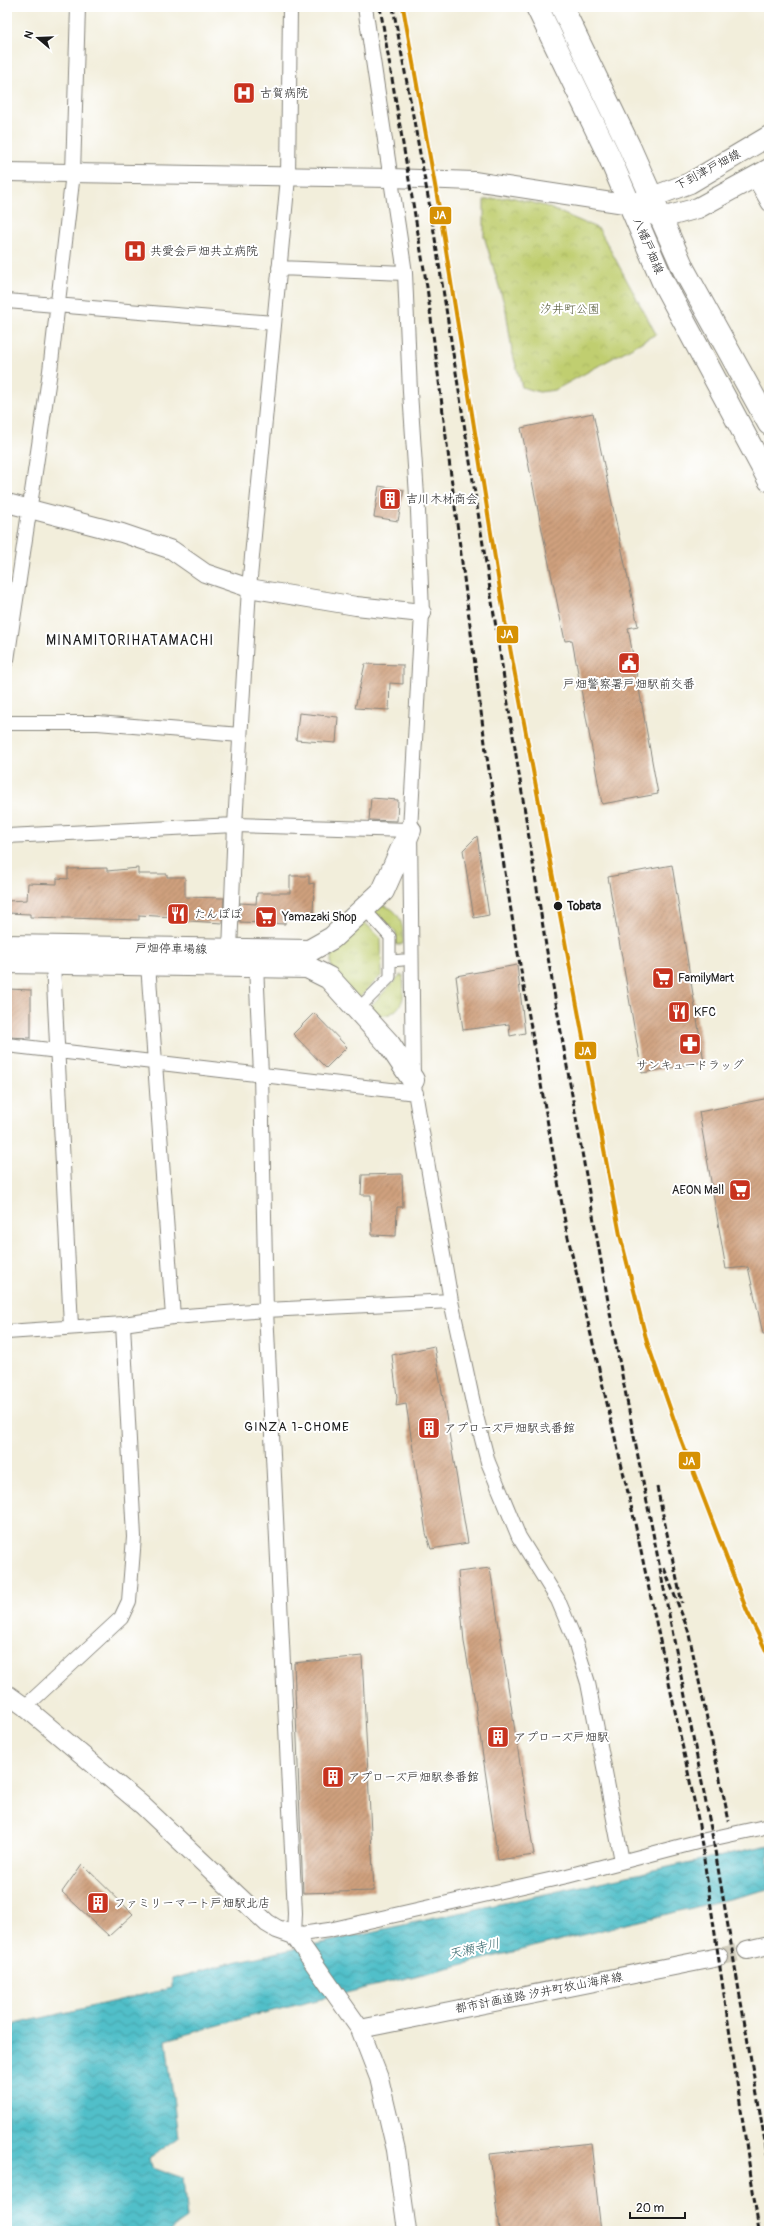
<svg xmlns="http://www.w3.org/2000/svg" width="776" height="2238" viewBox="0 0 776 2238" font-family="Pangolin,'Klee One',sans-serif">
<defs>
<pattern id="grass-tufts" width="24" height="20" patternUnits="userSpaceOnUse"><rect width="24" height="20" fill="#c0ce70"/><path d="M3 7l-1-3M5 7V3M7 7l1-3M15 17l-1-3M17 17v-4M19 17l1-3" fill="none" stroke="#a4b060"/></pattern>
<pattern id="park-crowns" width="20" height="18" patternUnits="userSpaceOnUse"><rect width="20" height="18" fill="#c0ce70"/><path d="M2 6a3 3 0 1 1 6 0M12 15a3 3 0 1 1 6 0" fill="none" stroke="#a4b060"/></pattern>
<pattern id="water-waves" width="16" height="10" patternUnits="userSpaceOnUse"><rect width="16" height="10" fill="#51bfc9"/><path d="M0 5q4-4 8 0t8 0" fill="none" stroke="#429aa2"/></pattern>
<pattern id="building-hatch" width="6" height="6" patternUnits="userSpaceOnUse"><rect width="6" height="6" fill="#cfa07e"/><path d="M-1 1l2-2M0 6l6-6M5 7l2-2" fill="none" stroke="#a78266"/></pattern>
</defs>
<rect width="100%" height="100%" fill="#fff"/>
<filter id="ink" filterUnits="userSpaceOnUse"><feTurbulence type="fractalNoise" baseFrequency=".025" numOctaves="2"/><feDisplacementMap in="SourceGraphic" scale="8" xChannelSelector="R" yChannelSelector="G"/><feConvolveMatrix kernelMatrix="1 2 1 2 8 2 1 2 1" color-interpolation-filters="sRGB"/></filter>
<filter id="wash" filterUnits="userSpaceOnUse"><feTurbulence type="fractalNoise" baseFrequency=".012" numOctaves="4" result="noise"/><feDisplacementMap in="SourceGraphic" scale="16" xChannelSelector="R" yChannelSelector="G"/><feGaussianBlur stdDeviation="0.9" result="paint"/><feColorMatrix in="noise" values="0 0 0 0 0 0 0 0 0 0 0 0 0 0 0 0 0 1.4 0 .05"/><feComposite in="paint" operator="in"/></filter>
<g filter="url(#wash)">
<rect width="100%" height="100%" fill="#f2eedb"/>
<!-- grass -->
<path fill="url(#grass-tufts)" stroke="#6e7546" d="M380 905C401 908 404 926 403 944L396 945V932L372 910Z
M360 918 381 938 382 975 356 1001C349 992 339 983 334 974 322 952 347 933 360 918Z
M400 975H403C403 983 405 993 402 1001 397 1015 378 1021 367 1010Z"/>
<!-- park -->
<path fill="url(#park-crowns)" stroke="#6e7546" d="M511 197 545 206 599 229 656 334 555 390 539 392 522 387 512 351 506 310 484 236V200Z"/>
<!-- water -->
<path fill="url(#water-waves)" stroke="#366e72" d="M769 1845V1889L244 2018 166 2040 178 2138 150 2158 152 2167 183 2178 187 2219 170 2231H7V2026L172 1988V1979L230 1963Z"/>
<g id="blocks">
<!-- building -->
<path fill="url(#building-hatch)" d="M593 413 638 626 628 628 658 794 602 804 572 640 565 641 521 428Z
M379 486 404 490 398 521 374 517Z
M365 664 403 665V684L390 683 389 710 355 708Z
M299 713 338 717 336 743 296 740Z
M371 798 398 800 397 821 369 820Z
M477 836 489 915 474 918 463 850Z
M672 865 704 1062 642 1073 608 877Z
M107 868V871L138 868V874H167V877H185V897L224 898 223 923 172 920V917L139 915V920L30 917V914L7 913V901L27 900 28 883 57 884V878L68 879V869Z
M290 876H309V884L314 883 313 916 285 915V924L240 922V903L256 904 257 893H290Z
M517 965 525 1033 510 1036 509 1024 463 1030 456 976Z
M7 989 31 990V1038L7 1037Z
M314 1013 347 1047 326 1068 293 1034Z
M769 1098V1333L763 1334 748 1267 726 1269 699 1112Z
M402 1174 403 1207H397L396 1236 372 1235 371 1195H361L362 1175Z
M434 1346 468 1543 431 1549 426 1533 406 1404 396 1406 397 1397 392 1355Z
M490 1568 534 1855 498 1860 475 1701 464 1642 458 1572Z
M362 1656 374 1891 303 1893 294 1663Z
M82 1864 133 1914 109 1936 62 1892Z
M591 2143 601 2231H499L490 2154Z"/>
</g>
</g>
<g filter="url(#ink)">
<use href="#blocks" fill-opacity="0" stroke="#87857c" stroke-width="1"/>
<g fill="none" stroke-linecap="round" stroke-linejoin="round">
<!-- tertiary-tunnel -->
<path stroke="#d2cebe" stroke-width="18" stroke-dasharray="18 9" stroke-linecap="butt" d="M719 1957 747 1950"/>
<!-- pedestrian casing -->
<g stroke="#87857c" stroke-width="13">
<path id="pedestrian" d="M391 961 403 960
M363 1004 390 977V937L368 913"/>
</g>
<!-- minor casing -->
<g stroke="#87857c" stroke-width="16">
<path id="minor" d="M365 7 405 273 410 392 418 511 422 613 410 830 413 1080 451 1301 475 1412 488 1462 519 1537 558 1600 574 1638 588 1683 622 1861
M754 178 769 204
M279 268 405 273
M7 301 274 323
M7 660 50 371 73 173 78 7
M7 723H98L240 735
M7 836 235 825 410 830
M230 950 235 825 249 588 288 178 290 7
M53 963 71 1326
M148 964 173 1317
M256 966 261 1074 266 1310 295 1913 294 1935 329 1930 567 1876 701 1841 769 1826
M7 1045 416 1093
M7 1332 123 1324 173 1317 266 1310 451 1301
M25 1707 121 1618 129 1601 134 1537 123 1324"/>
</g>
<!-- tertiary casing -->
<g stroke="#87857c" stroke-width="20">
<path id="tertiary" d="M7 172 391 178 474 181 631 205
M7 503 122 533 172 550 205 573 249 588 356 606 422 613
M7 1694 25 1707 142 1805 267 1923 277 1929 294 1935 360 2029 379 2078 396 2150 407 2231
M747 1950 769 1945
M360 2029 719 1957"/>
</g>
<!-- secondary casing -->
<g stroke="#87857c" stroke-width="22">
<path id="secondary" d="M636 203 690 183 769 136
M646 212 662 218 698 208 769 169"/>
</g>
<!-- primary casing -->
<g stroke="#87857c" stroke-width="24">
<path id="primary" d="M537 7 609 156 663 282 769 480
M562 7 629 146 684 270 769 424
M7 946 309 951 332 938 383 891 410 830
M7 962 307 967 329 978 389 1044 413 1080"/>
</g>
<!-- pedestrian -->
<use href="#pedestrian" stroke="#fff" stroke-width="11"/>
<!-- minor -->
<use href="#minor" stroke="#fff" stroke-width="14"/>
<!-- tertiary -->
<use href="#tertiary" stroke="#fff" stroke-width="18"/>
<!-- secondary -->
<use href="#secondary" stroke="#fff" stroke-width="20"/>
<!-- primary -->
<use href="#primary" stroke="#fff" stroke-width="22"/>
<!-- rail -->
<path stroke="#1c1c1c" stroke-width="3" stroke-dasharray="6 3" stroke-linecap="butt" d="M380 7 427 287 486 751 515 936 567 1233 633 1514 698 1819 759 2231
M393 7 431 213 546 946 612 1324 713 1839 769 2165
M657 1487 682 1603
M664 1568 688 1630 729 1821"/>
<!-- rail-1 casing -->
<g stroke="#fff" stroke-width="7">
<path id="rail-1" d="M403 7 440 213 505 621 620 1235 647 1342 680 1437 747 1611 769 1657"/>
</g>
<!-- rail-1 -->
<use href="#rail-1" stroke="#d69104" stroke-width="4"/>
</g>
</g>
<!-- icons -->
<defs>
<g id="hospital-square" transform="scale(1.15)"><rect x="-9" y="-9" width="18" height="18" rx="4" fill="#c8321e" stroke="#fff"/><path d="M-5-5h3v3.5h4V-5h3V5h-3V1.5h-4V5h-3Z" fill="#fff"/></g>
<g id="building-square" transform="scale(1.15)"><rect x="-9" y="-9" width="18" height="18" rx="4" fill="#c8321e" stroke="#fff"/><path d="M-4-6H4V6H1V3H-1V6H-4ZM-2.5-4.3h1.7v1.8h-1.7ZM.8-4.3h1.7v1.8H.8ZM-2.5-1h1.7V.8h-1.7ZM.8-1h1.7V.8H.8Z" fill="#fff"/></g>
<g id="civic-square" transform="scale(1.15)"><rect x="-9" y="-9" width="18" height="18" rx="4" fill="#c8321e" stroke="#fff"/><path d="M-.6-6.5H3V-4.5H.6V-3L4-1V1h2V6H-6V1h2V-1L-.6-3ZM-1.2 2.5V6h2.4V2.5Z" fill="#fff"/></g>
<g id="restaurant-square" transform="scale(1.15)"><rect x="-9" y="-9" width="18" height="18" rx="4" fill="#c8321e" stroke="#fff"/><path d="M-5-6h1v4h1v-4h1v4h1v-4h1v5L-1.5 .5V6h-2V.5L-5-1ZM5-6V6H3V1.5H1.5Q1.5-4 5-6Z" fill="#fff"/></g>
<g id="supermarket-square" transform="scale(1.15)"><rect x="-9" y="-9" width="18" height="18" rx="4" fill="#c8321e" stroke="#fff"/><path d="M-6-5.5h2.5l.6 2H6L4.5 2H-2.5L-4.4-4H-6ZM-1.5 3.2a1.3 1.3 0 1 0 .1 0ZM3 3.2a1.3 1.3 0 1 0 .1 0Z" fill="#fff"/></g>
<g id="pharmacy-square" transform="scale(1.15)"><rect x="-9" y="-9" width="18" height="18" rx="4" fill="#c8321e" stroke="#fff"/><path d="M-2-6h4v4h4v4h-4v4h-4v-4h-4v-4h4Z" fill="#fff"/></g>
</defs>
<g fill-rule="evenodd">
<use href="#hospital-square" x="244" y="93"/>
<use href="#hospital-square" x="135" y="251"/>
<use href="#building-square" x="390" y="499"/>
<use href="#civic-square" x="629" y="663"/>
<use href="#restaurant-square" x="178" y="914"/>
<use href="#supermarket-square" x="266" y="917"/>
<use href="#supermarket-square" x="663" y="978"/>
<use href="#restaurant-square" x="679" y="1012"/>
<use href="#pharmacy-square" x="690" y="1044"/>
<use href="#supermarket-square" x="740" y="1190"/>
<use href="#building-square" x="429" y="1428"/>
<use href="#building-square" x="498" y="1737"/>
<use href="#building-square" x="333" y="1777"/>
<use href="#building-square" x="98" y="1903"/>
</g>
<!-- markers -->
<circle fill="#1c1c1c" stroke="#fff" stroke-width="1.5" cx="558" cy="906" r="5"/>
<g text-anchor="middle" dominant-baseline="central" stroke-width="4" stroke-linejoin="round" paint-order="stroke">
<!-- poi labels -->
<g font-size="12" fill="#1c1c1c" stroke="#fff" text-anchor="start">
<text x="260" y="93">古賀病院</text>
<text x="150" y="251">共愛会戸畑共立病院</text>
<text x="406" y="499">吉川木材商会</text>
<text x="629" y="684" text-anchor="middle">戸畑警察署戸畑駅前交番</text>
<text x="194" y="914">たんぽぽ</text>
<text x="282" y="917">Yamazaki Shop</text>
<text x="678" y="978">FamilyMart</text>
<text x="694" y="1012">KFC</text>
<text x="690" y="1065" text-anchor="middle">サンキュードラッグ</text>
<text x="724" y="1190" text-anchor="end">AEON Mall</text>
<text x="444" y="1428">アプローズ戸畑駅弐番館</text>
<text x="514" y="1737">アプローズ戸畑駅</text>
<text x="348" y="1777">アプローズ戸畑駅参番館</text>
<text x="114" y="1903">ファミリーマート戸畑駅北店</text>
</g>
<!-- street labels -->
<g font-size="12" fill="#1c1c1c" stroke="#fff">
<text transform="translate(708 170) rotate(-28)">下到津戸畑線</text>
<text transform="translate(648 246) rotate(67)">八幡戸畑線</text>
<text transform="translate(171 949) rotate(1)">戸畑停車場線</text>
<text transform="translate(539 1993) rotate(-11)">都市計画道路 汐井町牧山海岸線</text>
</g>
<!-- park labels -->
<g font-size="12" fill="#555a39" stroke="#fff">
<text x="570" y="309">汐井町公園</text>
</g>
<!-- stop labels -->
<g font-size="12" font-weight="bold" fill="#1c1c1c" stroke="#fff" text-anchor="start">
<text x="567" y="906">Tobata</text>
</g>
<!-- neighbourhood labels -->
<g font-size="13" letter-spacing="1" fill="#1c1c1c" stroke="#fff">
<text x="297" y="1427">GINZA 1-CHOME</text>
</g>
<!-- water labels -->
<g font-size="13" font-style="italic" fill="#34656a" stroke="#fff">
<text transform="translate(474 1949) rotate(-13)">天瀬寺川</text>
</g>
<!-- quarter labels -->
<g font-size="14" letter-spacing="1" fill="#1c1c1c" stroke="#fff">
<text x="130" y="640">MINAMITORIHATAMACHI</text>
</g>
</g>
<g stroke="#fff" stroke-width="1.5">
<rect x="429" y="206" width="23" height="19" rx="4" fill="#d69104"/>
<rect x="496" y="625" width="23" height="19" rx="4" fill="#d69104"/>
<rect x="574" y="1041" width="23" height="19" rx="4" fill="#d69104"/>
<rect x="678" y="1451" width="23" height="19" rx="4" fill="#d69104"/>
</g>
<g font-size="11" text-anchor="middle" font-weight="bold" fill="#fff">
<text x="440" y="219">JA</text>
<text x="507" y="638">JA</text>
<text x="585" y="1055">JA</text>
<text x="689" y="1465">JA</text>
</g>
<!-- margin -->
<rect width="776" height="2238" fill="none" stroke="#fff" stroke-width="24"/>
<!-- north arrow -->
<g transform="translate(38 38) rotate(289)" stroke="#ffffff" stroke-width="3" paint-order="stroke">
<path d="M0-3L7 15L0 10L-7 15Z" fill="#1c1c1c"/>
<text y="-6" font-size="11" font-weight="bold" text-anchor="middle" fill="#1c1c1c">N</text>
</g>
<!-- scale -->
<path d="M630 2212v6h55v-6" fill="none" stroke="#1c1c1c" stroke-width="2"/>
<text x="636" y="2212" font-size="12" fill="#1c1c1c" stroke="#ffffff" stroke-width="3" paint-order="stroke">20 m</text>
</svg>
